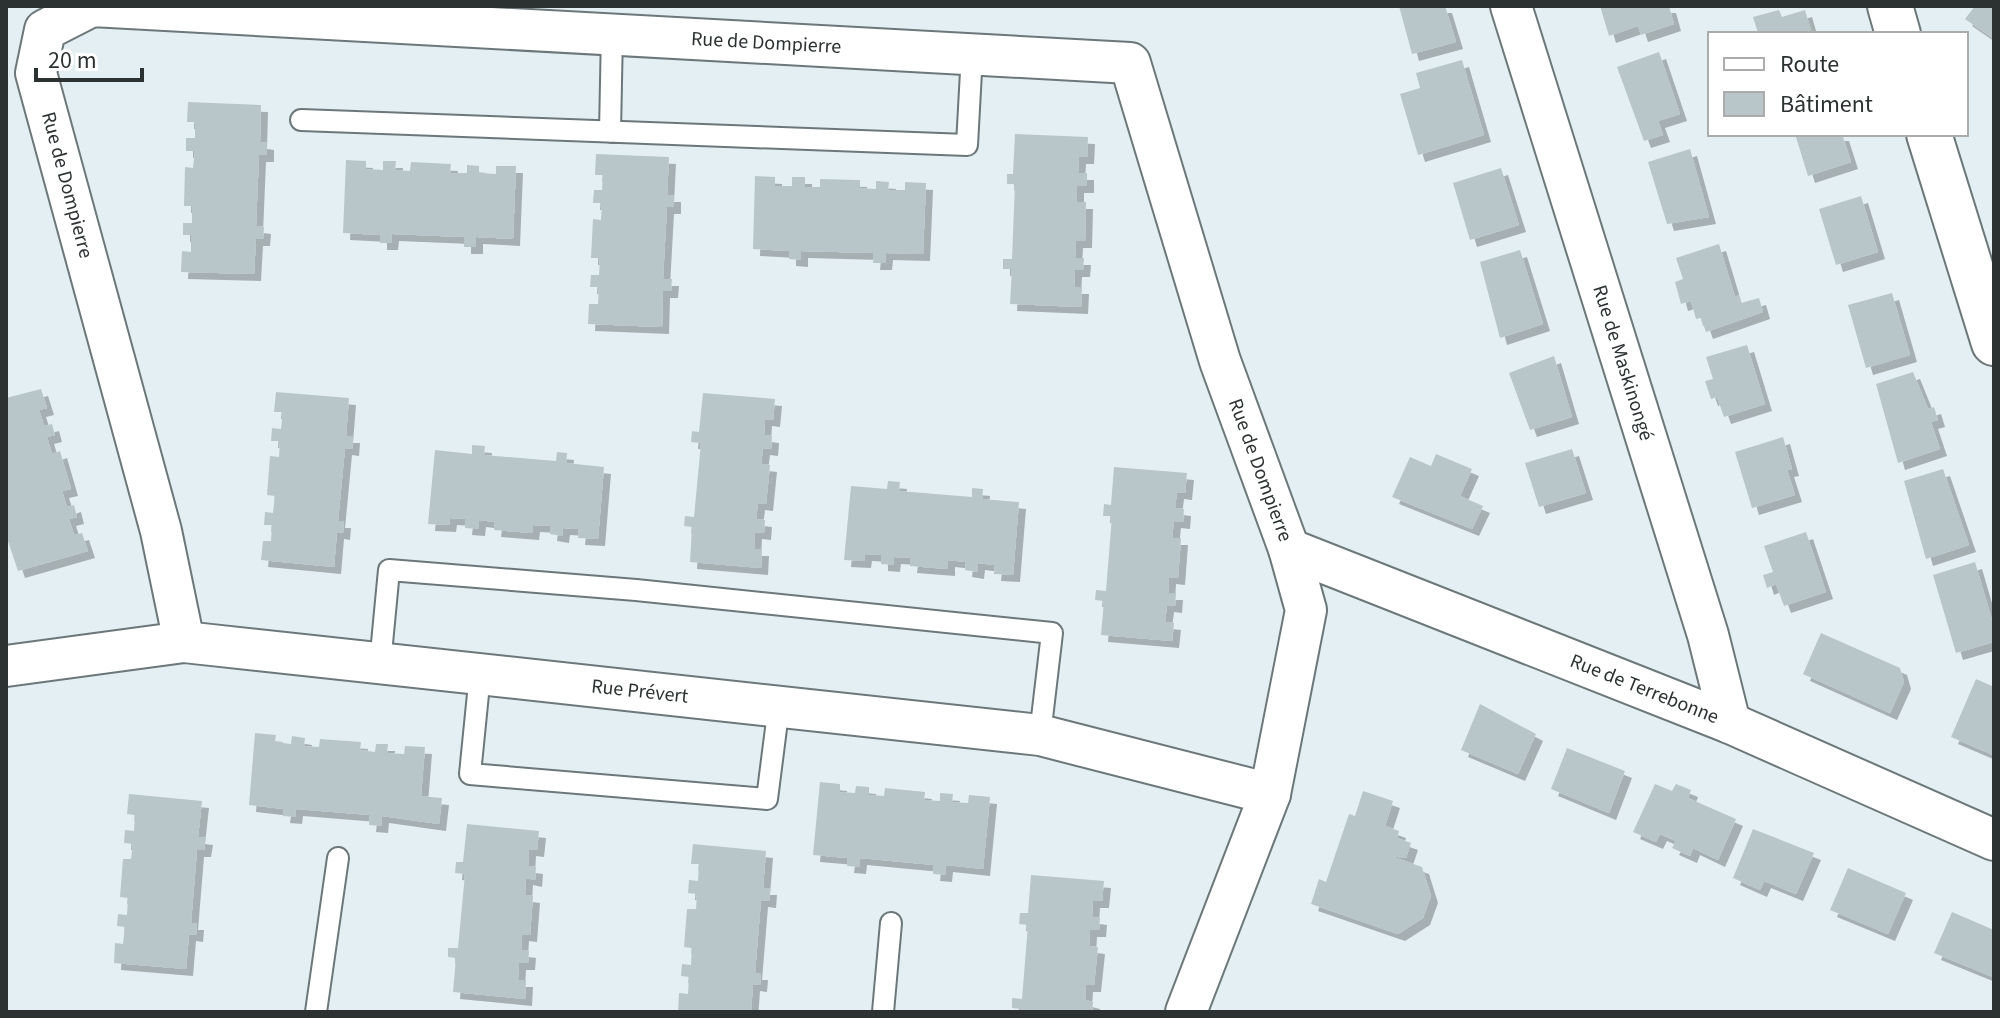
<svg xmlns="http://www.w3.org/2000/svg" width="2000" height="1018" viewBox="0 0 2000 1018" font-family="'Source Sans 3',sans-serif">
<defs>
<filter id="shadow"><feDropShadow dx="7" dy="7" stdDeviation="0" flood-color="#0004"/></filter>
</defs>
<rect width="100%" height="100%" fill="#e3eff3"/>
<!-- building -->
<path fill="#b9c6c9" filter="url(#shadow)" d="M1399 6H1445L1456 42 1412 54Z
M1600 6H1669L1674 24 1641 35 1638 26 1609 36Z
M1975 6H1994V39L1965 19Z
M1779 10 1782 17 1805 10 1812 34 1758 33 1753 17Z
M1659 52 1680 114 1658 121 1663 135 1644 141 1617 67Z
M1462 60 1484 135 1418 155 1400 94 1420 88 1416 73Z
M188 102 261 105 260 142 267 143V155H259L256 226 264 227 263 239H256L254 274 181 272 182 251 191 252V235H183V223H192V206H184L185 167 193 168 195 151H186V138H195V122H187Z
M1015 134 1088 137 1087 157H1079L1078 173H1087V186H1077V202H1086L1085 241H1076L1075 258H1084L1083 270H1075L1074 287H1082L1081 307 1010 304 1012 269H1003V259H1012L1015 184H1007V174H1013Z
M1795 134H1842L1851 162 1808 176Z
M1690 149 1709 217 1667 224 1648 162Z
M596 154 669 157 667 195H674V207H667L663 279H672L671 291H663L662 327 588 324 589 304H598L599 287H590L591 275H599L600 258H591L593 219 601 220 602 203H593L594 190H602L603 175H595Z
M346 160 366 161V169L383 170V161H396L395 170 410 171 411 162 451 164 450 173H467V165L479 166V173L496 174V166H516L513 239 476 237V247H464V237L392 234 391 243H380V235L343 233Z
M1501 168 1519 225 1470 240 1453 183Z
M755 176 775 177V186H792V177H805V187H820V179L860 180V188L876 189V181L889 182 888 190H905V182L926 183 923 254 886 253 885 263H873L874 253 801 251V260L789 259V251L753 249Z
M1861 196 1878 252 1836 265 1819 209Z
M1719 244 1735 297 1739 295 1741 303 1759 298 1763 312 1706 332 1701 318 1696 319 1691 301 1681 304 1675 282 1683 279 1676 258Z
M1520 250 1543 324 1500 338 1480 262Z
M1892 293 1910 355 1866 368 1848 305Z
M1747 345 1765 404 1724 417 1717 397 1711 399 1705 381 1713 379 1706 357Z
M1554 356 1572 417 1530 430 1509 373Z
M1913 372 1928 409 1934 407 1938 420 1931 422 1940 449 1898 463 1876 384Z
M41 389 47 408 39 410 44 426 52 424 55 435 47 437 52 454 60 451 71 489 62 491 67 507 74 505 77 517 69 519 74 535 82 533 88 551 18 571 6 535V398Z
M276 392 349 398 346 436H353L352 449 345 448 338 521H344L343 533 337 532 334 567 261 560 263 541H271L272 525H264L265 512 273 513 275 496 267 495 270 456 279 457 280 441H271L272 428 281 429 283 412H274Z
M703 393 775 399 773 420 765 419 764 435 772 436 771 449 763 448 761 464 770 465 766 504 758 503 756 519 765 520 764 533 755 532 754 549H762L761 568 690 562 692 527 684 526 685 516 694 517 701 443 691 442 692 431 699 432Z
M1783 437 1792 469 1787 470 1795 495 1752 508 1735 452Z
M472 445 485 446 484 455 556 461 557 452 567 453 566 463 604 467 598 539 578 538 579 529 563 528 562 536 550 534 551 526 533 525 532 533 494 530 495 522 479 520 478 529 465 528 466 519 450 518 449 525 428 524 435 450 472 454Z
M1572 449 1586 493 1539 507 1525 463Z
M1436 454 1472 469 1460 496 1483 506 1472 529 1392 497 1410 457 1431 466Z
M1114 467 1187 473 1185 493 1177 492 1175 508 1184 509 1183 522 1174 521 1172 538H1181L1178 578 1169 577 1168 593H1176L1175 606 1167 605 1165 622 1174 623 1172 641 1101 635 1104 601 1095 600 1096 590 1106 591 1112 516H1103L1104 504 1111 505Z
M1943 469 1969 545 1926 559 1904 481Z
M888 481 900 482 899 491 972 497V488L983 489 982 499 1019 502 1013 575 994 574 995 565 978 563 977 572 965 570 966 562 948 560V569L910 566 911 558 894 557 893 565 881 564V555L865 554 864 561 844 560 851 486 887 489Z
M1806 532 1826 592 1784 606 1776 584 1767 588 1763 575 1773 572 1764 546Z
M1975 562 1994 627V642L1956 653 1933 575Z
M1821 633 1900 668 1904 682 1890 713 1803 674Z
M1976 679 1994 687 1993 755 1951 737Z
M1480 704 1536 734 1518 774 1461 750Z
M255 733 276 735 275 742 291 744 292 736 305 738 304 746 319 747 320 739 361 742 360 750 375 752 376 744H388L387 753 404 754 405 746 425 747 421 796 442 798 439 824 382 816 381 826 369 825 370 815 296 809 295 817 283 816 284 809 249 805Z
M1567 748 1625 771 1609 813 1551 789Z
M820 782 840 784V792L855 793 856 786 869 787V795L884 796 885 788 925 792 924 800 940 801V793L953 794 952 802 968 803 969 795 990 797 983 869 946 865 945 875 933 874 934 865 860 858 859 867 847 866 848 858 813 855Z
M1655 784 1672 791 1676 784 1691 790 1688 798 1736 819 1718 860 1693 848 1690 856 1672 848 1676 841 1660 834 1656 842 1633 832Z
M1363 791 1393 801 1385 826 1399 831 1397 838 1411 843 1406 858 1390 856 1422 867 1431 896 1423 918 1398 934 1311 904 1319 879 1326 882 1349 814 1355 816Z
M129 794 202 801 198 837 206 838 204 850H197L191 923H197L196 935 189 934 186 969 114 963 115 943 123 944 125 927 117 926 118 914 127 915 128 898 120 897 123 859H131L133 844 124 843 125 830 134 831 135 815 127 814Z
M467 824 539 831 537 850 529 849 528 866 536 867 535 880 526 878 525 895 533 896 530 935 522 934 521 950 529 951 528 963H519L518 980H526L525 999 453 992 456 958 448 957V948H458L465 874 455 873 456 862H463Z
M1753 829 1814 853 1796 894 1764 881 1760 890 1733 878Z
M693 844 766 851 763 888H770L769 901 761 900 755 973H761L760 985 753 984 751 1012H678L679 993 688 994 689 977 681 976 682 964 691 965 692 948 684 947 687 909H696L697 894 688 893 689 880 698 881 699 864H691Z
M1848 868 1906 893 1888 934 1830 910Z
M1031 875 1104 881 1102 901H1093L1092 917 1100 918 1099 930H1090L1089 946 1098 947 1094 985H1086L1085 1000 1093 1002 1092 1012H1020L1021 1009 1012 1008V998L1022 999 1028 925 1019 924 1020 913H1028Z
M1952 912 1994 930 1993 977 1934 953Z"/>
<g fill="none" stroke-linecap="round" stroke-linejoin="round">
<!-- lane casing -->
<g stroke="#6c777a" stroke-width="24">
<path id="lane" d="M301 120 967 145 972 53
M610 132 612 32
M380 664 389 570 636 590 1052 633 1040 735
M480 674 470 774 767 799 779 705
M316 1012 338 858
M883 1012 891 923"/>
</g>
<!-- street casing -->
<g stroke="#6c777a" stroke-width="44">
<g id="street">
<path id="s1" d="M1511 6 1708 635 1730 723"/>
<path id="s2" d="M1289 549 1730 723 1994 840"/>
<path id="s3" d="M184 642 161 531 36 73 45 30 92 6 1130 63 1220 361 1289 549 1306 610 1270 794 1186 1012"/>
<path id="s4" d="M6 666 184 642 1040 735 1270 794"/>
</g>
</g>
<!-- secondary casing -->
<g stroke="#6c777a" stroke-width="48">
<path id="secondary" d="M1890 6 1898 34
M1929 134 1994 343"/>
</g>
<!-- lane -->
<use href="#lane" stroke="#fff" stroke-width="20"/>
<!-- street -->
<use href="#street" stroke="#fff" stroke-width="40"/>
<!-- secondary -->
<use href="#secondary" stroke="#fff" stroke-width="44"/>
</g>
<g text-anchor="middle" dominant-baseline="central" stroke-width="6" stroke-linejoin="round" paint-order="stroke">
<!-- street labels -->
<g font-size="20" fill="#2c3132" stroke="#fff">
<text stroke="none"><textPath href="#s3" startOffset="1360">Rue de Dompierre</textPath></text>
<text transform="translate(67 185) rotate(75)">Rue de Dompierre</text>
<text stroke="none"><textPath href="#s1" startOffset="374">Rue de Maskinongé</textPath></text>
<text stroke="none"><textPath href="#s3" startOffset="2152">Rue de Dompierre</textPath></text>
<text stroke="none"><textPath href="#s2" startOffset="382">Rue de Terrebonne</textPath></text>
<text stroke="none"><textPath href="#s4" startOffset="638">Rue Prévert</textPath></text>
</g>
</g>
<!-- border -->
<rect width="2000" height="1018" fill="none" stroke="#2c3132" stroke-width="16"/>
<!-- legend -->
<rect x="1708" y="32" width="260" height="104" fill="#ffffff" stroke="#abadad" stroke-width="2"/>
<rect x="1724" y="58" width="40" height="12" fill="#ffffff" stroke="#abadad" stroke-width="2"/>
<text x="1780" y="72" font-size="24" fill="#2c3132">Route</text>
<rect x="1724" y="92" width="40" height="24" fill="#b9c6c9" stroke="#abadad" stroke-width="2"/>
<text x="1780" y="112" font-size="24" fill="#2c3132">Bâtiment</text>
<!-- scale -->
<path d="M36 68v12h106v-12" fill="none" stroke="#2c3132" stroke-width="4"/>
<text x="48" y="68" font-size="24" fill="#2c3132" stroke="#ffffff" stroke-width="6" paint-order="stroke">20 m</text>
</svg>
